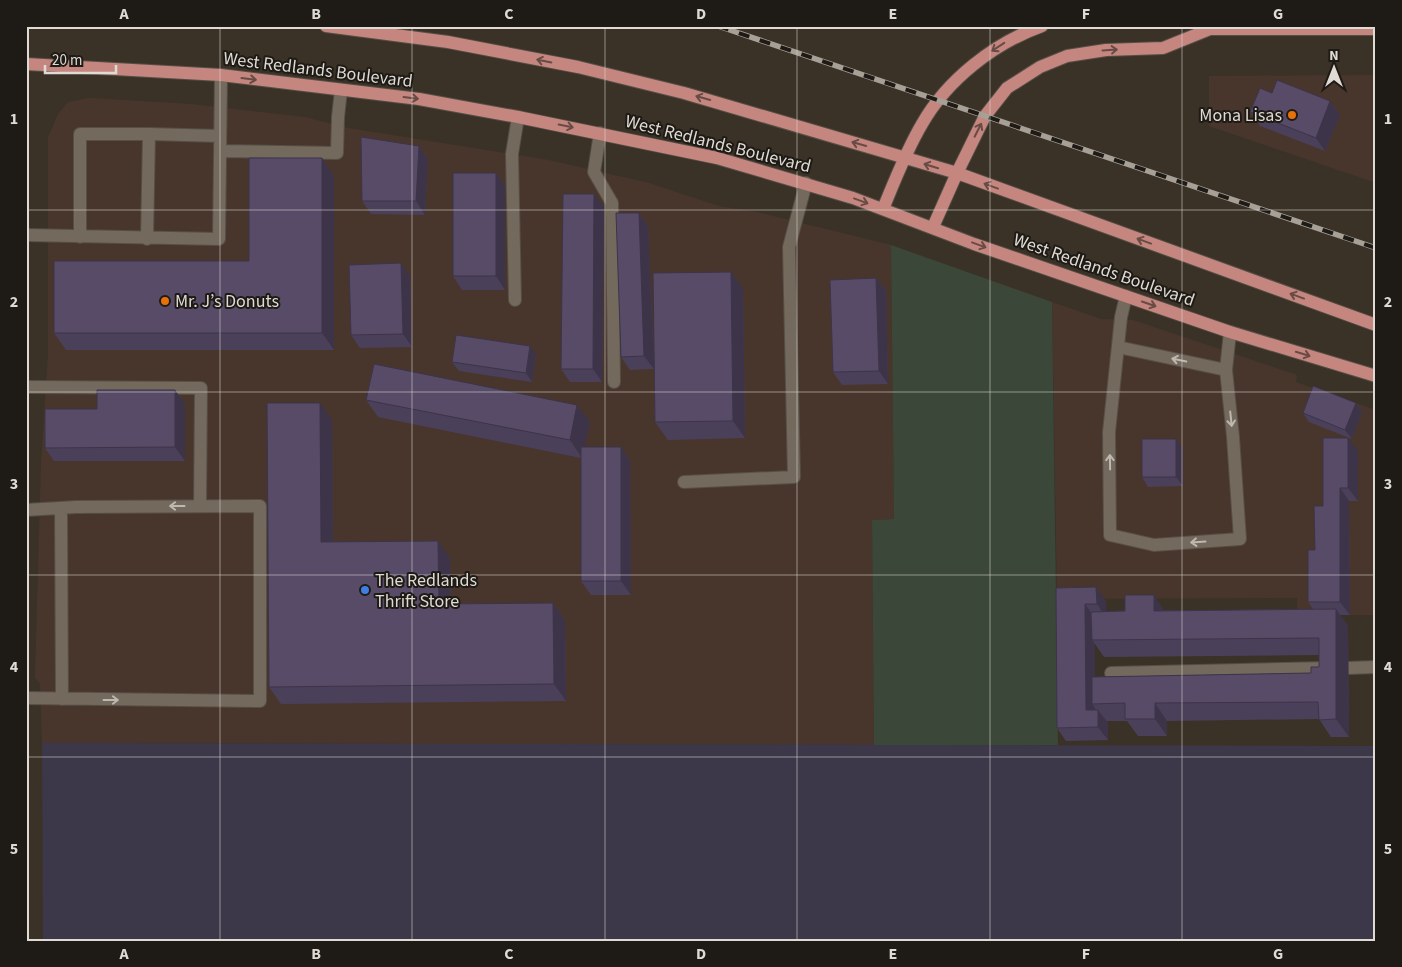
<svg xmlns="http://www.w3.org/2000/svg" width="1402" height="967" viewBox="0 0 1402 967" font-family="'Source Sans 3',sans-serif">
<rect width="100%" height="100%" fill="#3a3227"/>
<!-- commercial -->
<path fill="#48362d" d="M1376 75V183L1209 126V76Z
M89 98 191 104 305 117 348 128 549 160 649 183 719 206 757 212 891 245 894 519 872 520 874 745 42 743 40 683 35 678 41 463 48 355V137L58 114 68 102Z
M1052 302 1101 319 1133 320 1297 375 1296 382 1376 410V615H1298L1297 598 1057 599Z"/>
<!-- industrial -->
<path fill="#3d3849" d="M42 743 1376 746V941H43Z"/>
<!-- green -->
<path fill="#3b4738" d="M891 245 1052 302 1058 745H874L872 520 894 519Z"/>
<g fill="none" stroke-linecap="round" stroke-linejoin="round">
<!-- minor casing -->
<g stroke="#564f46" stroke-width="14">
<path id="minor" d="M600 133 594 172 612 203 614 382
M220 151 337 153 338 117 341 90
M26 235 219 239 221 75
M80 237V134H149L220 136
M147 239 149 134
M1126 296 1121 317 1109 432 1110 535 1154 545 1240 539 1233 437 1226 370 1230 332
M515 300 512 154 518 117
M1118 347 1226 370
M26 387 201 388 200 506
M684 482 794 477 789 247 806 183
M61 508 62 699
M26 510 76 507 260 506V701L26 698
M1348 668 1376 667
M1111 673 1326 668"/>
</g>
<!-- major casing -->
<g stroke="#564f46" stroke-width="14">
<path id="major" d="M326 26 448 42 578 67 684 93 957 173 1376 325
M1204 27 1210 29H1376
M26 64 221 75 419 99 518 117 717 158 853 198 974 244 1230 332 1376 376
M883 209C895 180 906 151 922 124 947 80 994 43 1042 26
M933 227 957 173 985 116 1007 88 1040 67 1067 56 1106 50 1163 48 1210 29"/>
</g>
<!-- minor -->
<use href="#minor" stroke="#73695d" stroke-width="12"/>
<!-- major -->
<use href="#major" stroke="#c5867f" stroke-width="12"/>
<!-- rail casing -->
<g stroke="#a6a097" stroke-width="5.5">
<path id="rail" d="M718 26 1376 248"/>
</g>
<!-- rail -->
<use href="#rail" stroke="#1e1a15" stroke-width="4" stroke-dasharray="11" stroke-linecap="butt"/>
</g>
<!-- wall -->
<path fill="#4b4059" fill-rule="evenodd" d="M1330 101 1340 115 1325 151 1260 126 1250 112Z
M419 146 428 159 425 215 371 214 362 201Z
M322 158 334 176V350H66L54 333 249 261Z
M496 173 505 186V290H462L453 276Z
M604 207 602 382H570L561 369Z
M639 213 648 226 654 369 630 370 621 357Z
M731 272 743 289 745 438 668 440 655 422Z
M410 276 412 347 360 348 351 335Z
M876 278 886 291 888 384 842 385 833 372Z
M536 355 532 382 459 371 452 362Z
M175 390 185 404V461H54L45 448 97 409Z
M366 400 590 422 584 447H621L630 461 631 595H591L581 581V458L378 417Z
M1356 403 1362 412 1352 439 1309 422 1303 413Z
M332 420 333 542 450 558 451 604 553 603 565 620 566 701 281 704 269 687Z
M1183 448V486L1148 487 1142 477Z
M1358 451V501H1349L1350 615H1340L1348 626 1349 737H1331L1319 719 1167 721V736H1138L1127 721H1106L1108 723V740L1066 741 1057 728 1056 588 1106 601V611L1313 609 1308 602 1315 550 1323 506ZM1095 644 1104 657 1319 655V667L1311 673 1095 677Z"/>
<!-- shaded-wall -->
<path fill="#3d3449" d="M1330 101 1340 115 1325 151 1316 138Z
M419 146 428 159 425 215 416 201Z
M322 158 334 176V350L322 333Z
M496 173 505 186V290L496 276Z
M594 194 604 207 602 382 593 369Z
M639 213 648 226 654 369 644 356Z
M401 263 410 276 412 347 403 334Z
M731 272 743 289 745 438 733 421Z
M876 278 886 291 888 384 879 371Z
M530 346 536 355 532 382 526 373Z
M175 390 185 404V461L175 447Z
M320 403 332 420 333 559 321 542Z
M1356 403 1362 412 1352 439 1345 430Z
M577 405 590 422 582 458 570 440Z
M1348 438 1358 451V501L1348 488Z
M1176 439 1183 448V486L1176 477Z
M621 447 630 461 631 595 621 581Z
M1340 488 1349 501 1350 615 1340 602Z
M438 541 450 558 451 621 439 604Z
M1096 587 1106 601V618L1097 604Z
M1154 595 1166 613 1154 611Z
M553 603 565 620 566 701 554 684Z
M1085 604 1095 618 1092 640 1095 644V704H1092L1095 708 1096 723 1086 710Z
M1336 609 1348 626 1349 737 1336 719Z
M1155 703 1167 721V736L1155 719Z
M1098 710 1108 723V740L1098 727Z"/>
<!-- building -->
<path fill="#574b68" stroke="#3d3449" d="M1277 80 1330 101 1316 138 1250 112 1260 88 1272 93Z
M361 137 419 146 416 201H362Z
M249 158H322V333H54V261H249Z
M453 173H496V276H453Z
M563 194H594L593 369H561Z
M616 213H639L644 356 621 357Z
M401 263 403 334 351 335 349 265Z
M731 272 733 421 655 422 653 273Z
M876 278 879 371 833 372 830 280Z
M456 335 530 346 526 373 452 362Z
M374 364 577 405 570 440 366 400Z
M1313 386 1356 403 1345 430 1303 413Z
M97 390H175V447L45 448V409H97Z
M267 403H320L321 542 438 541 439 604 553 603 554 684 269 687Z
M1323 438H1348V488H1340V602H1308V550H1315L1314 506H1323Z
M1142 439H1176V477H1142Z
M581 447H621V581H581Z
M1096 587 1097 604H1085L1086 710H1098V727L1057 728 1056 588Z
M1125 595H1154V611L1336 609V719L1319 720 1318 702 1155 703V719H1125V703L1092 704V677L1311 673V667H1319V638L1092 640 1091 612 1125 611Z"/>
<!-- one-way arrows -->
<defs><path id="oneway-shaft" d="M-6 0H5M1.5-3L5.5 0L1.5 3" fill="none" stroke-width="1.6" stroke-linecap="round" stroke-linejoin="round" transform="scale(1.25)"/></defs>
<g stroke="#694b45">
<use href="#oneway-shaft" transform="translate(998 47) rotate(147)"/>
<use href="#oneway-shaft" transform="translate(1110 50) rotate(-4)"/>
<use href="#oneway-shaft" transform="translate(544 61) rotate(-169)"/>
<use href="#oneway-shaft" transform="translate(249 79) rotate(7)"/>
<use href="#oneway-shaft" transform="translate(411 98) rotate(7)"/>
<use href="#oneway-shaft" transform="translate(703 98) rotate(-164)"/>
<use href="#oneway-shaft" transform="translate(566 126) rotate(11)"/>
<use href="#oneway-shaft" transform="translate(978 130) rotate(-63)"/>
<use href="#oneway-shaft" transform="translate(859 144) rotate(-164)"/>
<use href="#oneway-shaft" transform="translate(931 166) rotate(-163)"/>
<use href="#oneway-shaft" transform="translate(991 186) rotate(-160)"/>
<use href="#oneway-shaft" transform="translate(861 201) rotate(20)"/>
<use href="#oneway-shaft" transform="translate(1144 241) rotate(-160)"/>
<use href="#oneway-shaft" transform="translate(979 245) rotate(20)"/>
<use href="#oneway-shaft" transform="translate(1297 296) rotate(-160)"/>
<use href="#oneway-shaft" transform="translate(1149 304) rotate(19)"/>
<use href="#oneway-shaft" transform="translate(1303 354) rotate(17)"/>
</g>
<g stroke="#bfb8b0">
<use href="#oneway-shaft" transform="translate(1179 360) rotate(-168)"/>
<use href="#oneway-shaft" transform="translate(1231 419) rotate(84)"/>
<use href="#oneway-shaft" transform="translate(1110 462) rotate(-91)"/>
<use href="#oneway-shaft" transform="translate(177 506) rotate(180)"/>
<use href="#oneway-shaft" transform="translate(1198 542) rotate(176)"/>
<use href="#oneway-shaft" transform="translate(111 700)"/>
</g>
<!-- grid -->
<path fill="none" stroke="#dfdad3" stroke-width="1" stroke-opacity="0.55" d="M220 26V941M412 26V941M605 26V941M797 26V941M990 26V941M1182 26V941M26 210H1376M26 392H1376M26 575H1376M26 757H1376"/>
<!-- markers -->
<g fill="#e8710a" stroke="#1e1a15" stroke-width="2">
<circle cx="1292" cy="115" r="5"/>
<circle cx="165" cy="301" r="5"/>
</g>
<circle fill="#3f7fe0" stroke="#1e1a15" stroke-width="2" cx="365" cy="590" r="5"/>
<g text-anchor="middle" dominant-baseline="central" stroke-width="4" stroke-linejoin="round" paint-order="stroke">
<!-- street labels -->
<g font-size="18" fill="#dfdad3" stroke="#1e1a15">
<text transform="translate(318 70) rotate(7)">West Redlands Boulevard</text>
<text transform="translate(718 144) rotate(14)">West Redlands Boulevard</text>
<text transform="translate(1104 270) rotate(19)">West Redlands Boulevard</text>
</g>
<!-- poi labels -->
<g font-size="18" fill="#dfdad3" stroke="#1e1a15" text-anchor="start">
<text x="1282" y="115" text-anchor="end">Mona Lisas</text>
<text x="175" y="301">Mr. J’s Donuts</text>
<text x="375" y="580">The Redlands<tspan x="375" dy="21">Thrift Store</tspan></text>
</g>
</g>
<!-- border -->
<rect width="1402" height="967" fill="none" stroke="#1e1a15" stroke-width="55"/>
<!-- north arrow -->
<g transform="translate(1334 68)" stroke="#1e1a15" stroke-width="4" paint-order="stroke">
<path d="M0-4L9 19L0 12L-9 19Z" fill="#dfdad3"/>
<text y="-8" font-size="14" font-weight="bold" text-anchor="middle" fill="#dfdad3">N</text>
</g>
<!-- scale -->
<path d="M45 65v8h71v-8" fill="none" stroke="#dfdad3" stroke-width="2.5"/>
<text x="52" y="65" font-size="15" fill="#dfdad3" stroke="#1e1a15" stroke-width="4" paint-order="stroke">20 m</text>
<rect x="28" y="28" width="1346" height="912" fill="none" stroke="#dfdad3" stroke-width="2"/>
<g font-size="16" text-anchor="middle" font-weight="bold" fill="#dfdad3">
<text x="124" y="19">A</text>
<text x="316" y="19">B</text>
<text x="509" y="19">C</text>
<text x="701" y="19">D</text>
<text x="893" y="19">E</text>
<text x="1086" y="19">F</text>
<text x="1278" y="19">G</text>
<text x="14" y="124">1</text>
<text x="1388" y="124">1</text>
<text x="14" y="307">2</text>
<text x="1388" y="307">2</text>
<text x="14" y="489">3</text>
<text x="1388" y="489">3</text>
<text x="14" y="672">4</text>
<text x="1388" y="672">4</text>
<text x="14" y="854">5</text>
<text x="1388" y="854">5</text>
<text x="124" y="959">A</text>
<text x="316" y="959">B</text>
<text x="509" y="959">C</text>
<text x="701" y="959">D</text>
<text x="893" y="959">E</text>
<text x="1086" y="959">F</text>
<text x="1278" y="959">G</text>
</g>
</svg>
